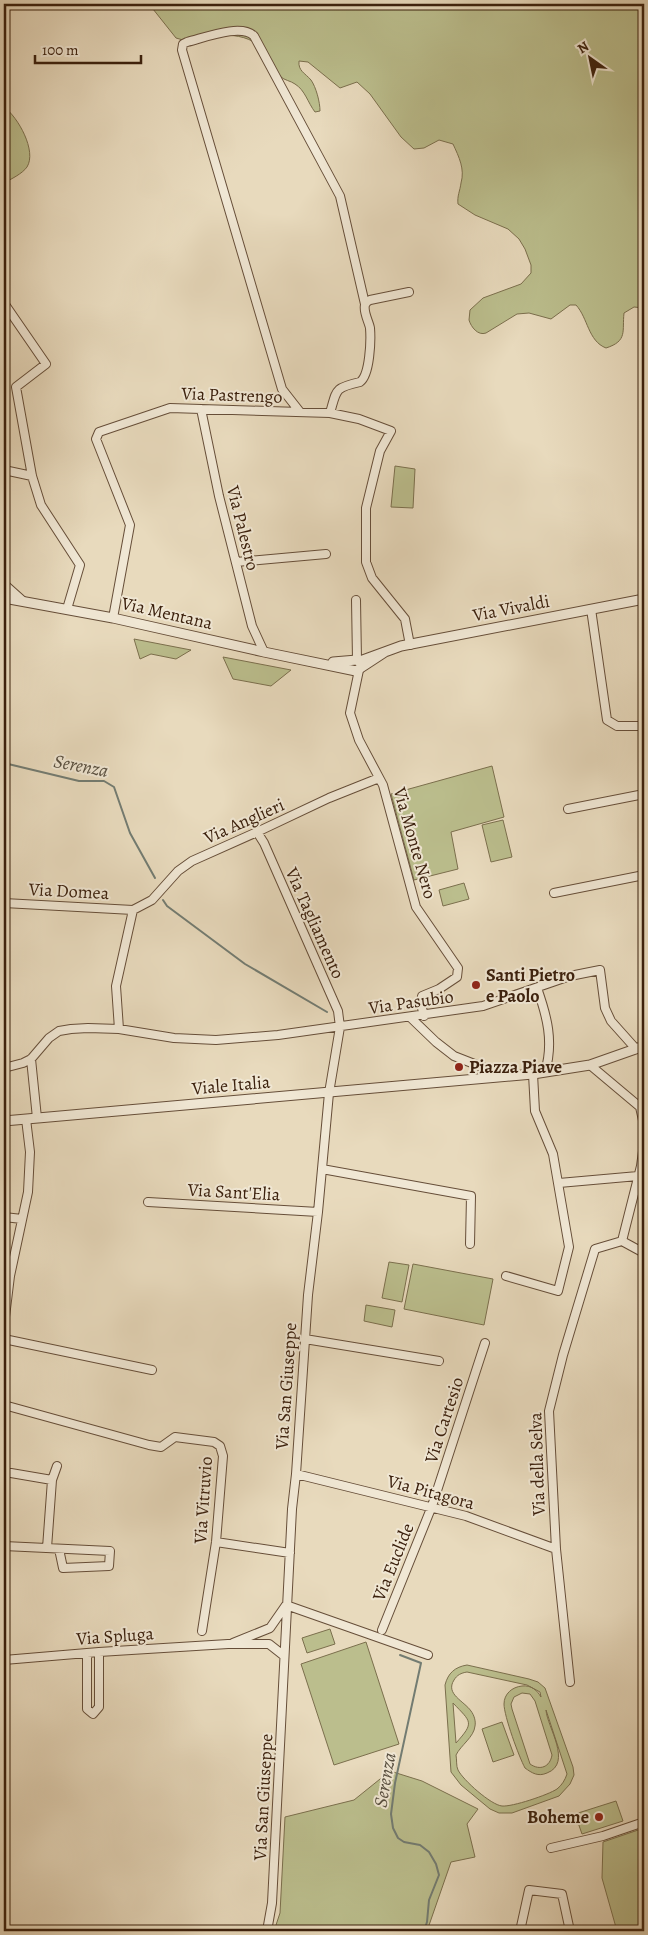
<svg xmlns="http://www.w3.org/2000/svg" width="648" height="1935" viewBox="0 0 648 1935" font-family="Alegreya,serif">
<rect width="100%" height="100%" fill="#e8dabd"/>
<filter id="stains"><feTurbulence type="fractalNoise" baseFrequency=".004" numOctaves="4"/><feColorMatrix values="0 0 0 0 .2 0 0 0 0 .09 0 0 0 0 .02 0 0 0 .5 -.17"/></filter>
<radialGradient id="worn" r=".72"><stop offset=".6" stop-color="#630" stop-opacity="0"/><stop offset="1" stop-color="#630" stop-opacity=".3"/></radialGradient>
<!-- green -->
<path fill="#bbbe8d" stroke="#7b6f4d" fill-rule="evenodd" d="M149 4H644V308L634 307 624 313C622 331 628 341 606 348 588 341 588 318 576 305H570L551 319 529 313 517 314 486 333C478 336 471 327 469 320L470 310 483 298 521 284 531 273V265L525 249 519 239 508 229 475 215 458 204C457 196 460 191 461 183 465 169 459 157 453 144L439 140 424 148 414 149 401 137 370 94 357 82 340 88 308 62 299 61C298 71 305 73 311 80 316 87 320 102 320 111L315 112C308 103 305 90 295 84 291 81 284 80 281 77 275 71 272 60 267 53 245 27 213 36 183 40L176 38Z
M4 107C18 117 37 151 27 167 22 174 11 179 4 183Z
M395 466 415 469 413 508 391 507Z
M134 639 191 650 176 659 151 654 140 659Z
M223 657 291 670 271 686 233 679Z
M492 766 504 817 451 832 458 869 414 880 391 794Z
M503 820 512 857 491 862 482 825Z
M464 883 469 899 443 906 439 890Z
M389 1262 409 1265 402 1302 382 1298Z
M413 1264 493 1279 484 1325 404 1309Z
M366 1305 395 1310 392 1327 364 1321Z
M330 1629 335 1644 307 1653 302 1638Z
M366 1642 399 1744 334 1765 301 1664Z
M467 1665 529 1679 538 1682 545 1688 573 1767 574 1775 570 1784 559 1796 512 1813H499L490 1809 461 1785 451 1772 445 1685C448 1673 455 1667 467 1665ZM467 1672 527 1685 540 1692 541 1697C537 1690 531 1685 522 1686 512 1687 504 1694 504 1704 504 1716 519 1757 525 1768 532 1773 538 1777 547 1773 573 1763 547 1727 546 1710L567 1774C565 1780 562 1785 557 1789 548 1795 512 1807 502 1806 491 1805 463 1780 458 1770 456 1766 457 1760 456 1755 461 1745 474 1737 475 1726 476 1721 474 1715 471 1711 464 1701 445 1694 454 1680 457 1675 461 1673 467 1672ZM522 1693 530 1694 535 1701 552 1755C550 1767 540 1771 530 1764L512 1709 511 1704 514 1697ZM453 1703C471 1722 475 1722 456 1743Z
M502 1722 514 1755 493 1762 482 1729Z
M390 1771 422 1781 478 1809 467 1824 475 1857 451 1862 427 1931H274L280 1913 285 1817 354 1800Z
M616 1801 623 1821 582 1834 575 1814Z
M644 1828V1931H617L602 1878 603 1842Z"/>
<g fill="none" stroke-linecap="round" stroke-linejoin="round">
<!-- stream -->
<path stroke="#737c72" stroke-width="2" d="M4 763 79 781H104L114 787 130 833 155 878
M163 900 167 906 245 964 327 1012
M400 1655 421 1663 395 1783 391 1814 393 1828 398 1838 404 1842 420 1845 429 1852 436 1864 439 1875 429 1900 427 1922 424 1931"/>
<!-- minor casing -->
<g stroke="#664e39" stroke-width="10">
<path id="minor" d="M4 303 46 364 16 387 32 476 41 505 80 565 67 609
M201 409 219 496 252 626 264 652
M300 412 282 389 182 50 183 44 187 42C204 38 241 23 254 36L340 196 365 304
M330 413C337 389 334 388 360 382 370 375 371 340 370 328 369 322 363 312 365 305 366 302 368 301 370 300L409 292
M4 470 32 476
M236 562 326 554
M4 584 23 601
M356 600 357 660
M591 609 607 720 617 726H644
M113 618 130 525 96 439 99 432 170 408 330 413 359 419 391 431 380 451 366 508V562L372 578 405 619 410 645
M359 670 350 713 359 740 383 785 416 907 458 968 457 977 439 989 422 996 421 1004 424 1016
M568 809 644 794
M257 832 264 843 338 1011 340 1027 329 1093 318 1212 308 1295 296 1474 292 1509 272 1903 267 1931
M554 893 644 875
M4 903 133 910 152 900 178 871 192 861 257 832 329 798 379 778
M537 988C547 1016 554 1042 545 1072
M410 1017 436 1042 454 1056 505 1076
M119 1029 116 986 133 910
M31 1059 37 1118
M590 1065 640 1107 644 1125
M4 1068 23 1063 31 1059 49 1038 59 1031 71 1029 88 1028 119 1029 174 1038 216 1040 278 1035 483 1006 570 976 600 970 605 1008 611 1021 636 1049
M322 1169 471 1196 470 1244
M559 1183 638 1176
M148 1202 318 1212
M4 1217 22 1219
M622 1241 641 1166 644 1144
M622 1241 644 1253
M506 1276 558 1291 569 1247 553 1154 535 1111 533 1074
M4 1325 10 1276 28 1192 30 1152 26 1119
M4 1339 152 1370
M305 1339 439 1361
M4 1405 149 1445 161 1447 175 1437 214 1442 220 1446 223 1456 216 1542 202 1631
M11 1473 52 1480 47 1548
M296 1474 466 1516 556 1549
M52 1480 57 1466
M216 1542 290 1553
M4 1546 110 1551 109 1566 63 1568 59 1549
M382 1630 432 1506 485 1343
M233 1643 270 1628 286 1605 428 1655
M87 1653V1709L93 1714 99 1707V1652
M4 1660 99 1652 228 1644H269L283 1655
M570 1682 556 1549 549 1411 563 1355 595 1249 622 1241
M551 1848 603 1836 644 1822
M520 1931 529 1890 562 1894 570 1931"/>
</g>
<!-- tertiary casing -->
<g stroke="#664e39" stroke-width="11">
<path id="tertiary" d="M4 598 113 618 264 652 356 671 385 652
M360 661 401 646 644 599
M333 662 357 660 362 664
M4 1121 533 1074 590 1065 644 1046"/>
</g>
<!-- minor -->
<use href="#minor" stroke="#f0e7d4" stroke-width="8"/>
<!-- tertiary -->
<use href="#tertiary" stroke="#f0e7d4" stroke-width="9"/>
</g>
<!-- markers -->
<g fill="#8f2418" stroke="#f0e7d4" stroke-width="2">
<circle cx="476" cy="985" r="5"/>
<circle cx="459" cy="1067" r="5"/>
<circle cx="599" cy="1817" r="5"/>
</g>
<g text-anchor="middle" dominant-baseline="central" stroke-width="4" stroke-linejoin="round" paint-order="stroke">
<!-- street labels -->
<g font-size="18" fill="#3b200d" stroke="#f0e7d4">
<text transform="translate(232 395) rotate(2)">Via Pastrengo</text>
<text transform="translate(243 528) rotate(76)">Via Palestro</text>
<text transform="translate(511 608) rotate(-11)">Via Vivaldi</text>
<text transform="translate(167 613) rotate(13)">Via Mentana</text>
<text transform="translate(244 821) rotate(-24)">Via Anglieri</text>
<text transform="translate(415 843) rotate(74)">Via Monte Nero</text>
<text transform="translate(69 891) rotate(3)">Via Domea</text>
<text transform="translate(315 923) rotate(66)">Via Tagliamento</text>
<text transform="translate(411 1002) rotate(-8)">Via Pasubio</text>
<text transform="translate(231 1085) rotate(-5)">Viale Italia</text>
<text transform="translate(234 1192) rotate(3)">Via Sant'Elia</text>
<text transform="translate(286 1386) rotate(-86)">Via San Giuseppe</text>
<text transform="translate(444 1420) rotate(-72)">Via Cartesio</text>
<text transform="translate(537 1464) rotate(-92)">Via della Selva</text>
<text transform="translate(431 1492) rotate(15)">Via Pitagora</text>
<text transform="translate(203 1500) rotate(-86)">Via Vitruvio</text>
<text transform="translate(393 1562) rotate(-68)">Via Euclide</text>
<text transform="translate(115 1636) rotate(-4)">Via Spluga</text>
<text transform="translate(263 1797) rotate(-87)">Via San Giuseppe</text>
</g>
<!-- poi labels -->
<g font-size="18" font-weight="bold" fill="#3b200d" stroke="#f0e7d4" text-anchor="start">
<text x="486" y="975">Santi Pietro<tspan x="486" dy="21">e Paolo</tspan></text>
<text x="469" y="1067">Piazza Piave</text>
<text x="589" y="1817" text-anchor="end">Boheme</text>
</g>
<!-- water labels -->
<g font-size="19" font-style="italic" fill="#574e3f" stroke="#f0e7d4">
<text transform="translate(81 766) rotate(11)">Serenza</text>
<text transform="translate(385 1780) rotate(-80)">Serenza</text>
</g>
</g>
<!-- margin -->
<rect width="648" height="1935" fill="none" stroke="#e8dabd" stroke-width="20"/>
<rect x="5" y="5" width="638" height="1925" fill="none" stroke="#3b200d" stroke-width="2.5"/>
<rect x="10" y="10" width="628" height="1915" fill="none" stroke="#3b200d"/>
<!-- north arrow -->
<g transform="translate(590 58) rotate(327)" stroke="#f0e7d4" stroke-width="4" paint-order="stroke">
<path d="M0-4L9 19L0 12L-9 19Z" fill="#3b200d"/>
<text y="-8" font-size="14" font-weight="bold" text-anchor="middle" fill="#3b200d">N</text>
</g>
<!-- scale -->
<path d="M35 55v8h106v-8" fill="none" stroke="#3b200d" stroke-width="2.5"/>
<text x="42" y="55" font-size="15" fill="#3b200d" stroke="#f0e7d4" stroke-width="4" paint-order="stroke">100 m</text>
<rect width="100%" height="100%" filter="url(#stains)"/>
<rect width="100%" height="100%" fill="url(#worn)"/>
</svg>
